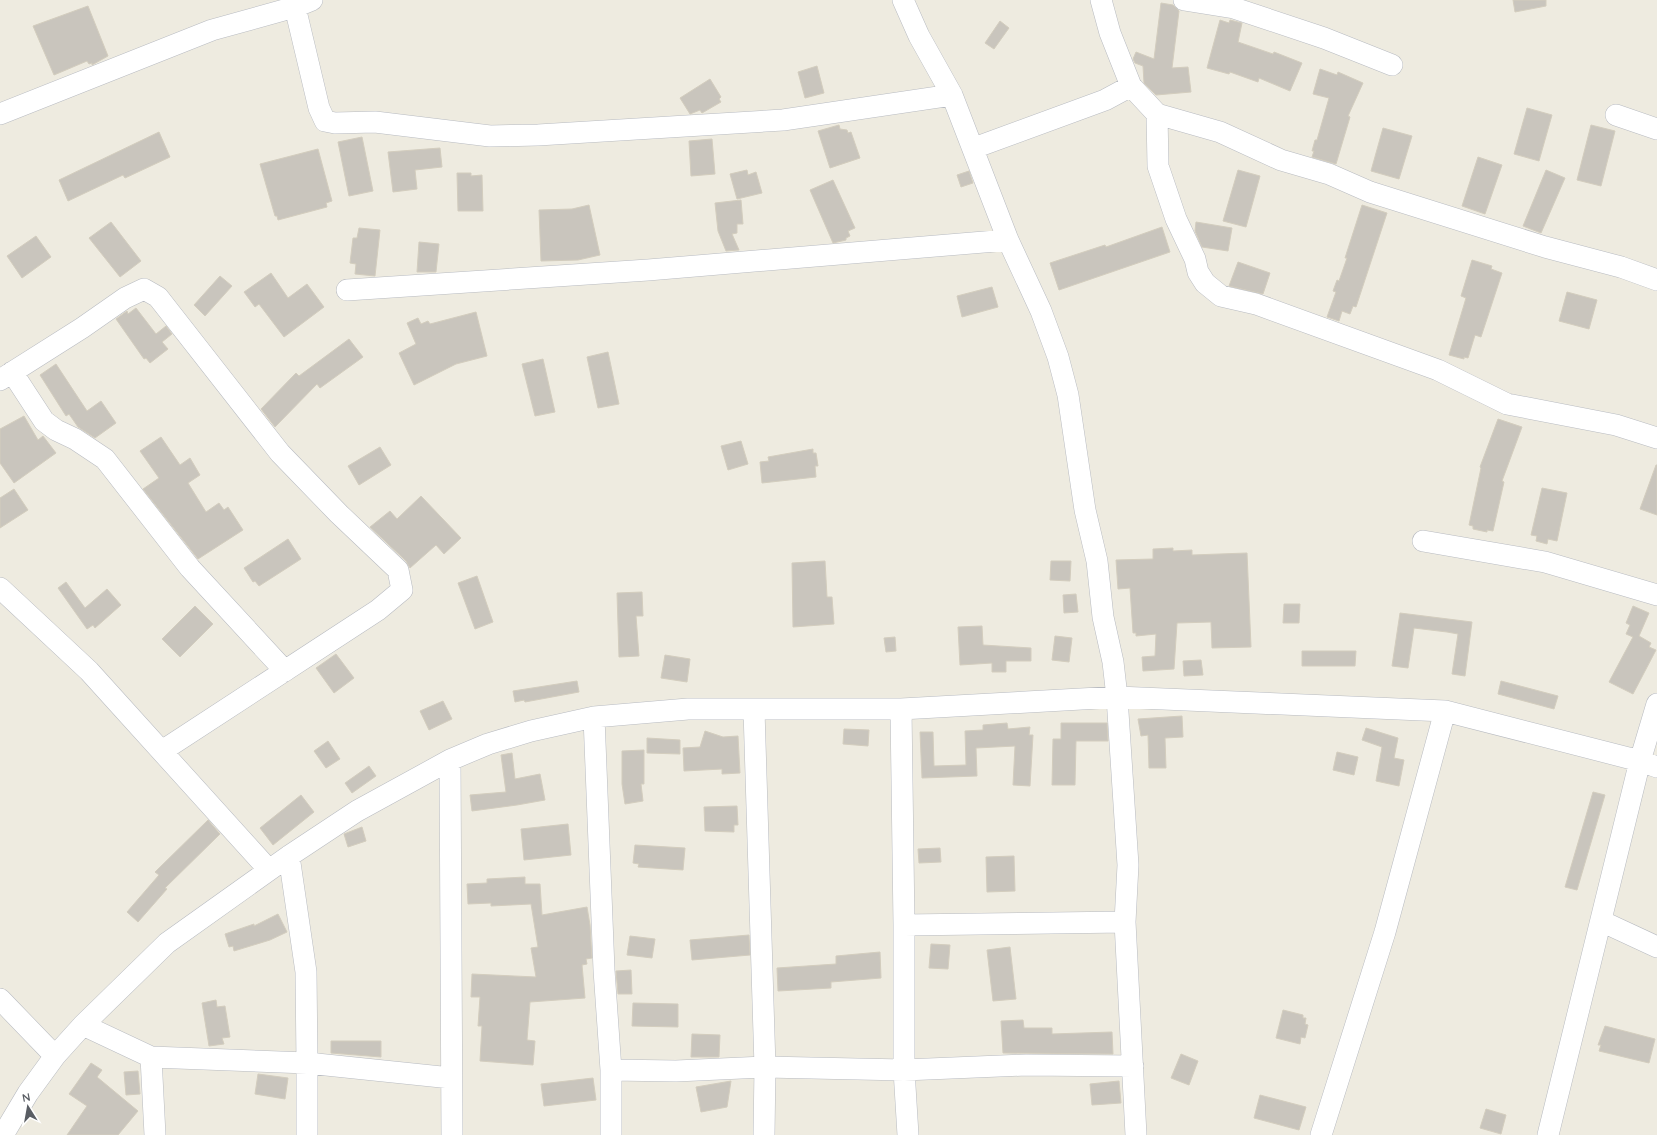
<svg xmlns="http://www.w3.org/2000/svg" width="1657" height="1135" viewBox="0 0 1657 1135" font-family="Quicksand,sans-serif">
<rect width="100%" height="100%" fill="#eeebe0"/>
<!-- building -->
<path fill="#c9c5bd" stroke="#d3cdbe" d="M1513 0H1546V6L1515 12Z
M1161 3 1173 5 1179 11 1172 68 1188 67 1191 92 1156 95 1144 83 1143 66 1135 63 1133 59 1136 52 1154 59Z
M88 6 108 56 92 65V63L89 64 87 61 54 75 33 26Z
M1220 20 1229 23 1230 20 1242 23 1238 42 1273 54 1274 52 1302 63 1290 91 1259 78 1258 82 1230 72 1229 74 1207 68Z
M1000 21 1009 28 994 49 985 43Z
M817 66 824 93 805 98 798 72Z
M1320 69 1337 75 1338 72 1363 83 1348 116 1350 117 1336 164 1312 157 1314 151H1312L1315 140H1317L1329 98 1313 94Z
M710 79 721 97 719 99 721 102 702 113 700 110 690 114 680 98Z
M1527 108 1552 115 1539 161 1514 154Z
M839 125 840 129 847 130 848 133 851 132 860 158 830 168 818 131Z
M1591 125 1615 131 1601 186 1577 180Z
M1383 128 1412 136 1399 179 1371 171Z
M159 132 170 157 125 178 123 175 68 201 59 180Z
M362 137 373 191 349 196 338 142Z
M712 139 715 174 691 176 689 141Z
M440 148 442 167 415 170 417 189 393 192 388 152Z
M318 149 332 201 326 203 327 207 278 220 277 216H275L260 164Z
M1478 157 1502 165 1485 214 1462 206Z
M747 170 748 175 756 172 762 193 737 199 730 174Z
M1238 170 1260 176 1246 227 1223 221Z
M1546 170 1565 178 1541 233 1523 226Z
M969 171 973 183 961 187 957 175Z
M457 173H471V176L482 175 483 211H458Z
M833 180 855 228 848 231 850 236 846 238V240L833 243 810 190Z
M741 200 743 224H737V233L732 234 739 250 726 251 718 231 715 203Z
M589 205 600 255 578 260 541 261 539 210 572 209Z
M1362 205 1387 213 1356 307 1353 306 1350 314 1342 311 1339 321 1327 317 1336 292 1333 291 1337 280 1339 281 1347 258H1345Z
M111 222 141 261 120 277 89 238Z
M1196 222 1232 228 1228 251 1202 247 1195 231Z
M1162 227 1170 252 1059 290 1050 263 1105 245 1106 247Z
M359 228 380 230 375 276 355 274 356 264 350 263 353 238H357Z
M36 236 51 257 22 278 7 256Z
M419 242 439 244 436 272H417Z
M1472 260 1492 266 1491 269 1502 273 1481 337 1475 335 1468 358 1464 357V359L1449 355 1466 298 1461 296Z
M1238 262 1270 273 1263 294 1229 286Z
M271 273 288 298 307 284 324 307 284 337 259 304 255 307 244 292Z
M220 276 232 286 205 316 194 305Z
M992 287 998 307 962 317 957 296Z
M1567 292 1597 300 1589 329 1559 321Z
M136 308 156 334 166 326 172 334 162 342 168 349 150 363 146 358 144 359 116 319 127 311 128 314Z
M476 312 487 356 456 364 414 385 399 353 416 344 407 323 418 318 421 324 428 321 430 324Z
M349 339 363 357 320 388 317 384 275 427 261 409 296 373 299 376Z
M608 352 619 404 598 408 587 357Z
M543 359 555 412 535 416 522 364Z
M56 364 87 411 101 401 116 423 95 438 78 427 69 414 66 416 40 375Z
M24 416 38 440 43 436 56 453 14 483 0 463V429Z
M1498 419 1522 427 1502 481 1504 482 1493 531 1487 530V532L1473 529V526L1469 525 1481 468 1480 467Z
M161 437 180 465 190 458 200 475 188 483 206 512 219 503 224 510 228 507 243 530 198 559 143 489 159 478 140 451Z
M741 441 748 464 728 470 721 446Z
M380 447 391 465 359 485 348 466Z
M813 449V453H816L818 466H815L816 477 762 483 760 462 769 461 768 457Z
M1656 465H1657V515L1640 509Z
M1542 488 1567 493 1557 541 1548 539 1547 544 1536 541 1537 536 1531 535Z
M14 489 28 510 0 528V498Z
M421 496 461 538 444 554 436 545 410 568 406 561 370 527 390 511 397 519Z
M288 539 301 559 259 586 255 581 253 582 244 568Z
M1173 548V551L1192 550V555L1247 553 1251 647 1212 648 1211 622 1177 623 1174 669 1143 671 1142 657 1155 656 1156 634 1136 636V633H1133L1130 588 1118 589 1116 560 1153 559V549Z
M825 561 827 597H832L834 624 793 627 792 563Z
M1051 561H1071L1070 581 1050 580Z
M477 576 493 622 475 629 458 583Z
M66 582 85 608 107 589 121 605 95 628 93 625 87 629 58 588Z
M642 592 643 616H636L639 656 619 657 617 593Z
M1076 594 1078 612 1064 613 1063 595Z
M1284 604H1300L1299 623H1283Z
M195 606 213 624 180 657 162 639Z
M1633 606 1649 613 1639 636 1651 643 1649 647 1656 650 1633 694 1609 682 1633 637 1626 634 1630 625 1626 623Z
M1400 613 1472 622 1465 676 1452 674 1458 634 1447 632 1414 628 1408 668 1392 666Z
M982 626 983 645 1031 648V661H1006V672H992V663L960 665 958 627Z
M1055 636 1072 638 1069 662 1052 660Z
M895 637 896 651 886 652 884 638Z
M1302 651H1356L1355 666H1302Z
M336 654 354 678 334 693 316 668Z
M665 655 690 659 687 682 661 678Z
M1201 660 1203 675 1184 676 1183 661Z
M577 681 579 692 525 702 524 700 515 702 513 691Z
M1501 681 1558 696 1554 709 1498 694Z
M443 701 452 719 429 730 420 711Z
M1182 716 1183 737 1165 738 1166 768H1149L1148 735 1141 736 1138 719Z
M1007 723 1008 729 1030 727 1029 735H1033L1030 786 1013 785 1015 746 976 748 977 776 922 778 920 732H933L934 766 966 765 965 731 983 730V725Z
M1061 723H1107L1108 741H1076L1075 785H1052L1053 739H1061Z
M1366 728 1398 738 1394 758 1404 760 1399 786 1376 781 1382 747 1362 740Z
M844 729 869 730 868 746 843 744Z
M705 731 723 737 738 736 740 773 722 774V769L684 771 683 748 700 747Z
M647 738 680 740V754L647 753Z
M328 741 340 759 326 768 314 751Z
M644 750V784H641L643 801 625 804 622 784V751Z
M1337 752 1358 757 1354 775 1333 770Z
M512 753 515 779 540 774 545 800 517 805 472 811 470 795 506 792 501 755Z
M369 766 376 776 352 793 345 783Z
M1593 792 1605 795 1577 890 1565 887Z
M301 795 314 812 273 845 260 828Z
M737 806 738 825H734V832L705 831 704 807Z
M208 820 220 834 165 888 167 889 138 922 127 912 159 875 155 872Z
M568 824 571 855 524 860 521 829Z
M362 827 366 841 348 847 344 834Z
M635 845 685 848 683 870 638 867 639 864 633 863Z
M940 848 941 862 919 863 918 849Z
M1014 856 1015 891 987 892 986 857Z
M525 877V884H540L542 915 587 907 590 925 592 958 586 959 587 964 582 965 585 998 530 1002 527 1040 535 1041 533 1065 480 1061 482 1026H478L480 997H471L472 974 536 977 531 948 538 947 531 904 491 906V903L468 904 467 884 487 883V879Z
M278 914 287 932 270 940 234 951 233 946 229 947 225 934 254 924V926Z
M749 935 750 955 692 960 690 940Z
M630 936 655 939 652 958 627 955Z
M931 944 950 945 948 969 929 968Z
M1010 947 1016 999 993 1001 987 950Z
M880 952 881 978 831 982V988L778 991 777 968 836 964V956Z
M631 970 632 994H618L616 971Z
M216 1000 217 1007 225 1006 230 1037 222 1038 224 1044 209 1046 202 1003Z
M633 1003 678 1004V1027L632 1026Z
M1283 1010 1303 1015V1018H1306L1305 1024 1308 1025 1305 1038 1301 1037 1300 1044 1276 1038Z
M1023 1020 1024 1028H1052V1034L1112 1032 1113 1054 1003 1053 1001 1021Z
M1605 1026 1655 1039 1649 1063 1599 1051 1601 1045H1598Z
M692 1034 720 1035 719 1057H691Z
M331 1041H381V1057L331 1053Z
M1181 1054 1198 1061 1189 1085 1171 1078Z
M91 1063 102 1070 97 1077 138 1111 118 1135H67L87 1106 69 1094Z
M138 1071 140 1094 126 1095 124 1072Z
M258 1074 288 1078 285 1099 255 1094Z
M593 1078 596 1100 544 1106 541 1084Z
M731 1081 727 1107 701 1112 696 1087Z
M1119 1081 1121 1103 1092 1105 1090 1084Z
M1260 1095 1306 1107 1299 1130 1254 1118Z
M1486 1109 1506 1115 1501 1134 1480 1128Z"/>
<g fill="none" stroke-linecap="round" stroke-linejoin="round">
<!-- minor casing -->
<g stroke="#b8bbc1" stroke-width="22">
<path id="minor" d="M903 0 919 36 952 95 1008 240 1041 311 1058 357 1068 395 1085 510 1097 561 1103 617 1113 662 1117 697 1128 865 1125 922 1136 1135
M1101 0 1110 33 1131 86 1157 114 1158 166 1176 219 1195 259 1198 272 1205 283 1221 296 1256 304 1438 370 1507 404 1616 425 1657 438
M1184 0 1234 8 1324 38 1392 65
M295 7 319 108 325 121 335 123 375 122 490 136 538 135 783 120 952 95
M0 114 212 30 295 7 312 0
M1157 114 1220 132 1281 160 1329 174 1370 192 1545 247 1621 267 1657 280
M1616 115 1657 129
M974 148 1105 100 1131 86
M347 290 648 270 1008 240
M12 372 44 421 56 430 75 439 105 459 190 568 285 671
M0 380 82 328 125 298 144 289 158 297 280 453 339 514 398 570 402 590 378 610 162 751
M1423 541 1545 562 1657 595
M0 588 89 671 269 870
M901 709 904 925V1070L908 1135
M754 710 765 1067 764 1135
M594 717 604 970 611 1070V1135
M450 760 452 1135
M1601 921 1657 947
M904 925 1125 922
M0 999 55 1056
M83 1025 151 1057 155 1135
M151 1057 307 1063 306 972 289 856
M611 1070 676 1071 765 1067 904 1070 1026 1065 1133 1066
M3 1135 28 1093 55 1056 83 1025 167 943 289 856 357 811 450 760 488 744 531 731 594 717 688 709H901L1117 697 1445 711 1640 761 1657 767
M307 1135V1063L451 1078
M1321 1135 1385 932 1445 711
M1548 1135 1640 761 1657 704"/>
</g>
<!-- minor -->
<use href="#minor" stroke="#fff" stroke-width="21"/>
</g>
<!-- north arrow -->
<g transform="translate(28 1107) rotate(349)" stroke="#ffffff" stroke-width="3" paint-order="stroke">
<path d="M0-3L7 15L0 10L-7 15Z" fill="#595d63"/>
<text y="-6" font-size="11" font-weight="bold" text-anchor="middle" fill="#595d63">N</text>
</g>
</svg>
